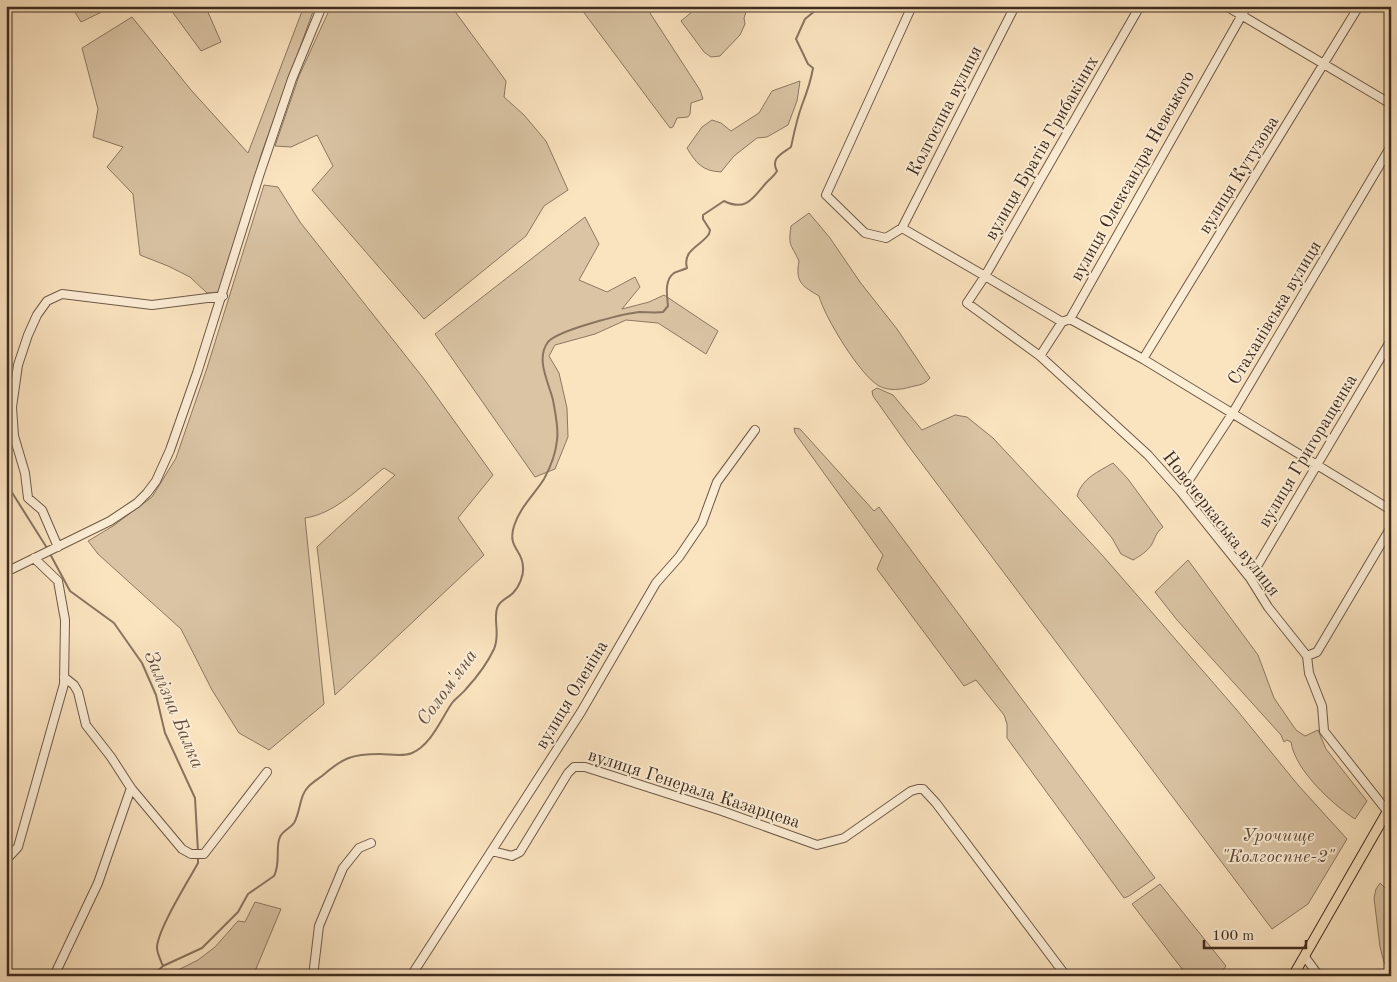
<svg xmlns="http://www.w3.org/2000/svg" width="1397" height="982" viewBox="0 0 1397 982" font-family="'Old Standard TT',serif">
<rect width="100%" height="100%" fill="#fae3bf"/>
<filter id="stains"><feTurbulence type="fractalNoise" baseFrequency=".004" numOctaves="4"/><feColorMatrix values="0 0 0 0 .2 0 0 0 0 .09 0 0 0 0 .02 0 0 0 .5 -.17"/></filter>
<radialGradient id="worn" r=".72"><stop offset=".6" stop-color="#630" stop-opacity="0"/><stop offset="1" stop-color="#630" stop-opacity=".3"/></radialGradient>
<!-- green -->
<path fill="#dac4a4" stroke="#8c7862" d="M71 6H114L81 22Z
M168 6H211L207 10 221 42 201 51Z
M304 6H315L262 152 220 292 207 293 190 277 168 266 140 255 133 194 107 167 123 147 93 137 98 109 82 48 132 17 191 90 248 153Z
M331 6H451L506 81 504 97 524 115 546 141 568 190 544 206 526 236 424 319 312 190 333 166 317 135 291 147 275 146 299 76Z
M579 6H658L650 13 700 90 703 99 691 103 690 114 688 117 677 118 673 127 670 128Z
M699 6H748L744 18 745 24 740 35 720 56 711 57 704 52 681 21Z
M800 81 797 101 788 125 767 137 757 138 734 156 721 172C702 171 696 163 687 148L702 127 712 120 721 123 731 131 759 113 772 91Z
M264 185 278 187 300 222 424 379 493 475 458 518 484 555 335 695 317 547 395 475 384 468C361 486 335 514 305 518L324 704 269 750 239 733 212 690 181 629 98 554 88 541 113 526 152 497 176 458 207 368Z
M809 213 830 238 860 282 897 329 930 378C924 385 919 385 910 387 901 390 888 391 879 386 860 375 825 318 819 296 802 286 795 282 799 261 791 243 788 248 791 226Z
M585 217 599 244 579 280 607 292 635 277 640 287 622 309 649 302 664 295 718 331 706 354 658 323 626 320 595 334 555 345 549 356 559 373 567 408 568 437 555 469 535 477 435 334Z
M877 388 893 395 922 430 955 415 967 417 993 438 1103 556 1236 709 1298 785 1347 839 1308 904 1272 929 907 444 873 396 872 391Z
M794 428 800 429 874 511 879 507 1155 878 1129 896 1124 898 1007 738V724L1004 715 976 680 964 686 877 569 883 555 795 433Z
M1113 463 1128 479 1163 527C1156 533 1156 536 1152 544 1148 551 1140 556 1133 560L1121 554 1112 538 1077 496C1082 478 1098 472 1113 463Z
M1188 560 1258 655 1274 698 1296 730 1305 736 1318 730 1326 749 1367 801 1355 819C1332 804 1295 770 1291 742L1287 740 1284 742 1281 735 1177 620 1155 592Z
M1380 883 1391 894V975L1384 962 1380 947 1374 898 1376 889Z
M1160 884 1226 966 1220 974 1209 976 1198 972 1186 974 1132 904Z
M255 902 281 909 253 976H166L198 960 215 947 238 921 245 922Z"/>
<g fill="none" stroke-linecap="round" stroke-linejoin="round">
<!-- stream -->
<path stroke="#89745f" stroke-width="2" d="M6 483 47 548
M49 552 70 591 114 623 142 663 156 695 165 733 195 798 198 852
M163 966C161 961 157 953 157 948 157 930 189 880 198 863V857
M152 976 163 966 202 948 238 912 248 894 274 876C281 863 275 847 280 837 283 830 290 829 294 823 301 811 299 795 309 786 313 782 318 779 322 776 343 758 351 754 380 754 390 754 403 757 412 753 431 745 441 719 452 703 456 698 462 694 466 689 477 677 487 664 494 649 501 633 492 618 498 606 501 600 508 598 513 593 519 587 524 575 523 567 523 550 507 548 514 526 520 507 534 495 544 479 550 468 556 452 557 440 559 429 555 412 553 400 549 383 535 359 548 342 558 330 623 314 639 312 648 312 655 313 663 312L668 306C667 296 664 280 674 273 678 271 683 270 687 268 682 250 701 246 709 234L710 230 703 219V215L724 201C746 212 753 198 766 183 770 179 774 176 777 171 770 158 782 154 791 147 794 133 797 118 802 105 807 92 811 81 813 68L808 64 796 39 805 19 821 6"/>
<!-- minor casing -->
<g stroke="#6e5947" stroke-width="10">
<path id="minor" d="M912 6 826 195 865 233 886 238 902 228 985 276 1062 322
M1140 6 985 276 967 303 1040 356 1148 455 1181 492 1250 578 1268 607 1307 656 1309 673 1322 706 1324 731 1387 811
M1226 6 1391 104
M902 228 1015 6
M1070 319 1143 359 1391 510
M1040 356 1062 322 1070 319 1247 6
M1143 359 1359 6
M1181 492 1232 414 1391 146
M58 547 42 510 28 498 25 473 14 436 12 407 18 365 28 335 37 315 47 301 62 294 152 305 223 296
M6 572 110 521 137 503 147 493 156 481 170 450 197 373 259 176 292 79 322 6
M1250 578 1391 340
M1307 656 1317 652 1391 527
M64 677 74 685 78 692 86 725 111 757 131 788 182 849 191 854H204L267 772
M492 851 512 856 520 852 568 773 574 767H585L722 811 817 845 844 838 911 791 918 789H923L936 803 1066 976
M6 860 18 847 64 684 65 620 58 581 34 558
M1305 957 1319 976
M54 976 98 883 131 788
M313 976 319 926 343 868 359 848 371 843
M411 976 581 712 656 583 679 557 702 523 717 482 755 430"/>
</g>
<!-- major casing -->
<g stroke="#3f2b1f" stroke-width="11">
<path id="major" d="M1293 976 1391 805"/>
</g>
<!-- minor -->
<use href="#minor" stroke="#fcedd5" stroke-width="8"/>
<!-- major -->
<use href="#major" stroke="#fae3bf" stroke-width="9"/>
</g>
<g text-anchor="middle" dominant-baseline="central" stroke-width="4" stroke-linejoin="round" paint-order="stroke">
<!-- street labels -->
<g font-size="18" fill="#3f2b1f" stroke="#fcedd5">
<text transform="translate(945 111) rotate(-63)">Колгоспна вулиця</text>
<text transform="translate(1042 148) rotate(-60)">вулиця Братів Грибакіних</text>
<text transform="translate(1239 175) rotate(-58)">вулиця Кутузова</text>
<text transform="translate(1133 176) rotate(-61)">вулиця Олександра Невського</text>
<text transform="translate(1275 313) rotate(-59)">Стаханівська вулиця</text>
<text transform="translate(1308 451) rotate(-59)">вулиця Григоращенка</text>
<text transform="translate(1221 524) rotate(52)">Новочеркаська вулиця</text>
<text transform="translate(572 695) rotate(-59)">вулиця Оленіна</text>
<text transform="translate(694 789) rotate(18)">вулиця Генерала Казарцева</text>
</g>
<!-- park labels -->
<g font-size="18" font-style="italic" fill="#5e4a3a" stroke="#fcedd5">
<text x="1278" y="836">Урочище<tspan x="1278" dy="21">"Колгоспне-2"</tspan></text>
</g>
<!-- water labels -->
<g font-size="19" font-style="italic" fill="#644f3f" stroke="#fcedd5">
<text transform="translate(448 688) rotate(-54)">Солом'яна</text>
<text transform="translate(173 710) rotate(67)">Залізна Балка</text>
</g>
</g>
<!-- margin -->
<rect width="1397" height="982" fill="none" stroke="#fae3bf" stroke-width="25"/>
<rect x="8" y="8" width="1382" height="967" fill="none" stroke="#3f2b1f" stroke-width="2.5"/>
<rect x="12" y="12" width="1372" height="957" fill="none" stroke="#3f2b1f"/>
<!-- scale -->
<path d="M1204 940v8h102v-8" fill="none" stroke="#3f2b1f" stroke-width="2.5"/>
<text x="1212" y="940" font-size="15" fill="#3f2b1f" stroke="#fcedd5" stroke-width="4" paint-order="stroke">100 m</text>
<rect width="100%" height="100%" filter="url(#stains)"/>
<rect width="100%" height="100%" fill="url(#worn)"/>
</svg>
